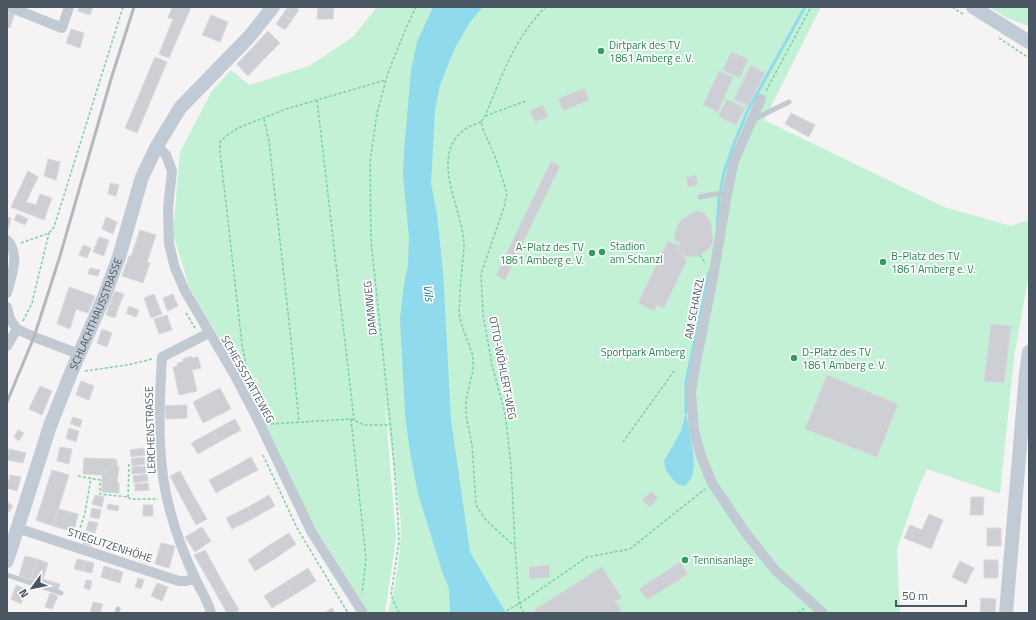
<svg xmlns="http://www.w3.org/2000/svg" width="1036" height="620" viewBox="0 0 1036 620" font-family="'Titillium Web',sans-serif">
<rect width="100%" height="100%" fill="#f5f3f3"/>
<!-- green -->
<path fill="#c3f1d5" d="M377 7H821L764 120 944 207 1011 226 1029 220V274L1014 357 1000 494 927 469 918 488 897 549 900 613H388C396 584 401 554 401 524L384 392 396 538 385 613H369L308 516 247 385 190 289 173 234 180 152 212 91 231 70 249 85 309 66 353 37Z
M989 7H1029V26L1005 17Z"/>
<!-- water -->
<path fill="#90daee" d="M433 7H483L470 22 454 50 440 85 435 111 431 184 437 214 443 271 451 420 470 552 506 613H450L449 588 443 574 418 494 410 452 405 415 400 318 404 284 408 265 409 238 403 175 404 151 411 71 417 42Z
M686 413C689 430 696 456 693 472 692 478 689 481 685 486L677 484 666 471 664 461 681 431Z"/>
<g fill="none" stroke-linecap="round" stroke-linejoin="round">
<!-- stream -->
<path stroke="#90daee" stroke-width="3" d="M717 227 719 199 724 172 735 141 748 110 805 7
M686 413V382L709 272"/>
</g>
<!-- building -->
<path fill="#cdcfd5" stroke="#d7d9de" d="M79 7H93L90 15 78 11Z
M172 7H191L169 58 159 54 173 19 168 18Z
M288 7H295L299 10 292 20 283 14Z
M318 7H334L333 19H317Z
M7 12 14 14 10 28 7 27Z
M283 14 292 20 285 30 276 24Z
M211 15 228 22 220 42 202 35Z
M71 29 84 33 80 48 66 43Z
M268 31 280 43 264 59 252 48Z
M252 48 264 59 248 76 237 64Z
M731 52 748 59 740 78 723 70Z
M155 57 167 62 137 133 125 128Z
M751 65 765 73 748 106 734 99Z
M719 71 733 77 718 112 703 105Z
M584 88 589 100 563 111 558 99Z
M727 99 745 108 736 125 718 116Z
M543 105 548 117 535 122 530 111Z
M791 113 815 125 809 137 785 124Z
M48 159 60 162 56 180 44 176Z
M551 161 560 166 505 280 496 275Z
M28 171 38 177 26 202 36 205 40 194 52 198 44 220 11 207Z
M696 175 698 185 688 187 686 177Z
M110 183 119 185 116 196 108 194Z
M695 211H700L705 214 711 223 713 242 709 249 698 256 688 257 677 252 680 242 674 240 676 236 674 235 679 222Z
M17 214 28 219 25 225 14 220Z
M7 217 11 218 7 233Z
M106 217 117 222 113 234 102 229Z
M140 230 156 235 147 262 150 263 143 283 122 276 129 256H131Z
M99 237 109 240 104 256 93 252Z
M668 241 679 246 677 252 685 256 684 258 687 260 664 308 657 305 654 311 638 303Z
M83 245 91 248 87 258 79 255Z
M90 268 100 270 98 276 88 274Z
M69 287 95 296 88 313 76 309 70 329 57 324Z
M115 291 124 294 119 306 110 303Z
M154 294 162 314 151 318 144 298Z
M173 294 178 306 167 311 163 298Z
M110 303 119 306 115 318 106 315Z
M129 306 139 310 136 317 126 313Z
M167 315 172 330 159 334 154 319Z
M991 324 1011 326 1004 383 984 381Z
M102 329 112 333 107 347 97 343Z
M191 356 192 358 198 357 201 368 192 370 197 391 179 395 173 367 178 366 177 363 183 362V359Z
M827 375 898 404 877 457 805 429Z
M81 381 94 386 89 400 76 395Z
M40 386 52 391 42 415 29 409Z
M220 388 231 409 203 423 193 402Z
M187 405V418L166 419 165 406Z
M73 417 82 420 80 427 70 424Z
M235 419 241 430 219 442 213 431Z
M69 428 79 431 76 442 66 438Z
M18 430 24 433 19 441 14 437Z
M213 431 219 442 198 454 191 443Z
M60 447 72 449 69 464 57 461Z
M144 448 145 455 131 457 130 450Z
M9 449 26 453 23 463 7 460Z
M144 457 145 464 132 466 131 459Z
M251 457 258 470 237 481 230 469Z
M84 458 115 459 117 461 102 475 83 474Z
M117 461V467H119L117 483H119V493L102 492V475Z
M145 466 146 473 132 474V467Z
M230 469 237 481 216 493 209 480Z
M52 470 69 475 53 526 36 520Z
M180 471 193 495 183 501 170 476Z
M147 474 148 481 134 483 133 476Z
M10 475 21 477 17 491 7 488Z
M148 483 149 490 135 491V484Z
M651 491 658 498 650 507 642 500Z
M95 495 104 497 102 507 92 504Z
M193 495 207 519 196 525 183 501Z
M269 495 275 506 254 518 248 507Z
M971 497H984L983 515H970Z
M7 502 13 506 9 512 7 510Z
M108 504 119 506 118 511 107 509Z
M143 505H153V516H143Z
M248 507 254 518 232 529 226 518Z
M92 508 101 510 99 519 90 517Z
M58 509 78 514 74 532 53 526Z
M929 514 943 520 931 549 904 538 910 525 922 530Z
M89 521 98 523 95 533 86 530Z
M202 527 211 541 195 552 185 537Z
M987 528H1001V546H987Z
M289 533 296 544 276 558 268 546Z
M85 534 95 537 92 546 83 544Z
M161 543 175 546 169 568 155 564Z
M121 545 133 548 131 556 119 553Z
M268 546 276 558 255 571 248 560Z
M137 550 151 555 148 564 134 558Z
M205 550 216 570 206 576 194 555Z
M25 556 37 559 31 580 19 576Z
M37 559 48 563 41 585 30 582Z
M77 559 86 561 83 571 74 569Z
M984 560H998V578H984Z
M86 561 94 563 92 573 83 571Z
M960 561 974 568 966 584 952 577Z
M680 562 688 574 647 600 639 589Z
M549 565 550 577 530 579 529 567Z
M104 566 114 569 110 580 101 577Z
M602 567 622 598 615 601 621 610 616 613H536L534 610Z
M308 568 316 581 294 595 286 582Z
M114 569 123 572 120 583 110 580Z
M216 570 227 590 217 595 206 576Z
M138 578 144 580 141 589 135 587Z
M42 579 60 584 58 590 41 585Z
M86 580 92 581 90 590 84 588Z
M286 582 294 595 272 608 264 596Z
M157 583 168 587 162 601 151 596Z
M16 585 27 590 21 604 11 599Z
M227 590 239 610 233 613H227L217 595Z
M50 593 58 596 52 609 45 607Z
M981 598 996 599 995 613H980Z
M93 602 103 604 100 613H90Z
M332 608 335 613H324Z"/>
<g fill="none" stroke-linecap="round" stroke-linejoin="round">
<!-- path -->
<path stroke="#7ad0a6" stroke-width="1.5" stroke-dasharray="3 2" stroke-linecap="butt" d="M952 7 964 15
M999 38 1029 58
M766 91 811 7
M317 100 354 420
M485 116 526 101
M264 119 269 141 290 331 299 422
M481 122C477 124 471 125 467 128 426 154 464 210 464 246 464 254 462 262 462 270 460 284 460 299 459 313L461 323 473 356V370L466 400V415L472 445 476 505 485 519 514 546
M21 243 49 233 54 227 123 7
M700 255 706 264
M186 313 195 328
M23 321 32 303 49 233
M85 371 127 365 152 359
M249 381 242 344 220 151V142L226 136 238 128 286 109 386 80
M351 419 366 558 362 594
M271 424 351 419 364 425H390
M623 442 674 371
M263 455 297 528 348 613
M78 476 100 480V494L128 497 130 499H158
M128 497 129 464
M77 537 85 513 91 478
M399 613 391 595 399 542 398 518 392 440 371 240 370 162 377 113 388 73 406 28 416 7
M502 613 519 604 587 557 630 549 705 489
M524 613 519 604 515 546 511 465 505 413 492 365 483 314 481 274 504 207 507 193 496 159 483 129 481 122 485 116C501 78 515 36 546 7
M798 613 804 608"/>
<!-- service -->
<path stroke="#c1cad2" stroke-width="5" d="M754 119 789 102
M700 197 715 194H727
M7 575 61 593
M117 613 118 609"/>
<!-- minor -->
<path stroke="#c1cad2" stroke-width="10" d="M10 7 62 28 69 7
M761 99 734 161 727 194 712 283 695 367 691 393 694 430 701 456 712 483 745 532 775 570 823 613
M157 146 166 155 172 171 168 208 169 244 175 268 185 291 234 374 257 418 311 531 363 613
M7 240C21 254 11 277 7 293
M7 307 10 319 17 329 34 337 79 354
M209 333 162 357C159 409 156 464 171 514 177 537 186 559 196 580 201 591 208 601 211 613
M7 346 17 329
M17 528 179 581H186L195 578"/>
<!-- secondary -->
<g stroke="#c1cbd6" stroke-width="14">
<path d="M973 7 1029 42"/>
<path id="s1" d="M7 561 50 426 71 373 104 297 119 257 142 177 157 146 180 108 249 37 273 7"/>
<path d="M1006 613 1026 374 1029 352"/>
</g>
<!-- rail -->
<path stroke="#b5b8bd" stroke-width="3" d="M7 402 34 337 60 256 111 79 134 7"/>
</g>
<!-- markers -->
<g fill="#2e9e5b" stroke="#fff" stroke-width="1.5">
<circle cx="601" cy="51" r="4"/>
<circle cx="602" cy="252" r="4"/>
<circle cx="592" cy="253" r="4"/>
<circle cx="883" cy="262" r="4"/>
<circle cx="794" cy="358" r="4"/>
<circle cx="685" cy="560" r="4"/>
</g>
<g text-anchor="middle" dominant-baseline="central" stroke-width="3.5" stroke-linejoin="round" paint-order="stroke">
<!-- leisure labels -->
<g font-size="11" fill="#27864d" stroke="#fff" text-anchor="start">
<text x="609" y="45">Dirtpark des TV<tspan x="609" dy="13">1861 Amberg e. V.</tspan></text>
<text x="610" y="246">Stadion<tspan x="610" dy="13">am Schanzl</tspan></text>
<text x="584" y="247" text-anchor="end">A-Platz des TV<tspan x="584" dy="13">1861 Amberg e. V.</tspan></text>
<text x="891" y="256">B-Platz des TV<tspan x="891" dy="13">1861 Amberg e. V.</tspan></text>
<text x="802" y="352">D-Platz des TV<tspan x="802" dy="13">1861 Amberg e. V.</tspan></text>
<text x="693" y="560">Tennisanlage</text>
</g>
<!-- street labels -->
<g font-size="11" fill="#4a5661" stroke="#fff">
<text transform="translate(370 308) rotate(-96)">DAMMWEG</text>
<text transform="translate(694 308) rotate(-79)">AM SCHANZL</text>
<text stroke="none"><textPath href="#s1" startOffset="263">SCHLACHTHAUSSTRASSE</textPath></text>
<text transform="translate(503 368) rotate(79)">OTTO-WÖHLERT-WEG</text>
<text transform="translate(248 379) rotate(61)">SCHIESSSTÄTTEWEG</text>
<text transform="translate(150 430) rotate(-92)">LERCHENSTRASSE</text>
<text transform="translate(110 545) rotate(18)">STIEGLITZENHÖHE</text>
</g>
<!-- park labels -->
<g font-size="11" fill="#17864f" stroke="#fff">
<text x="643" y="352">Sportpark Amberg</text>
</g>
<!-- water labels -->
<g font-size="12" font-style="italic" fill="#0c7c9b" stroke="#fff">
<text transform="translate(429 293) rotate(83)">Vils</text>
</g>
</g>
<!-- border -->
<rect width="1036" height="620" fill="none" stroke="#4a5661" stroke-width="16"/>
<!-- north arrow -->
<g transform="translate(32 588) rotate(237)" stroke="#ffffff" stroke-width="3" paint-order="stroke">
<path d="M0-3L7 15L0 10L-7 15Z" fill="#4a5661"/>
<text y="-6" font-size="11" font-weight="bold" text-anchor="middle" fill="#4a5661">N</text>
</g>
<!-- scale -->
<path d="M896 600v6h70v-6" fill="none" stroke="#4a5661" stroke-width="2"/>
<text x="902" y="600" font-size="12" fill="#4a5661" stroke="#ffffff" stroke-width="3" paint-order="stroke">50 m</text>
</svg>
